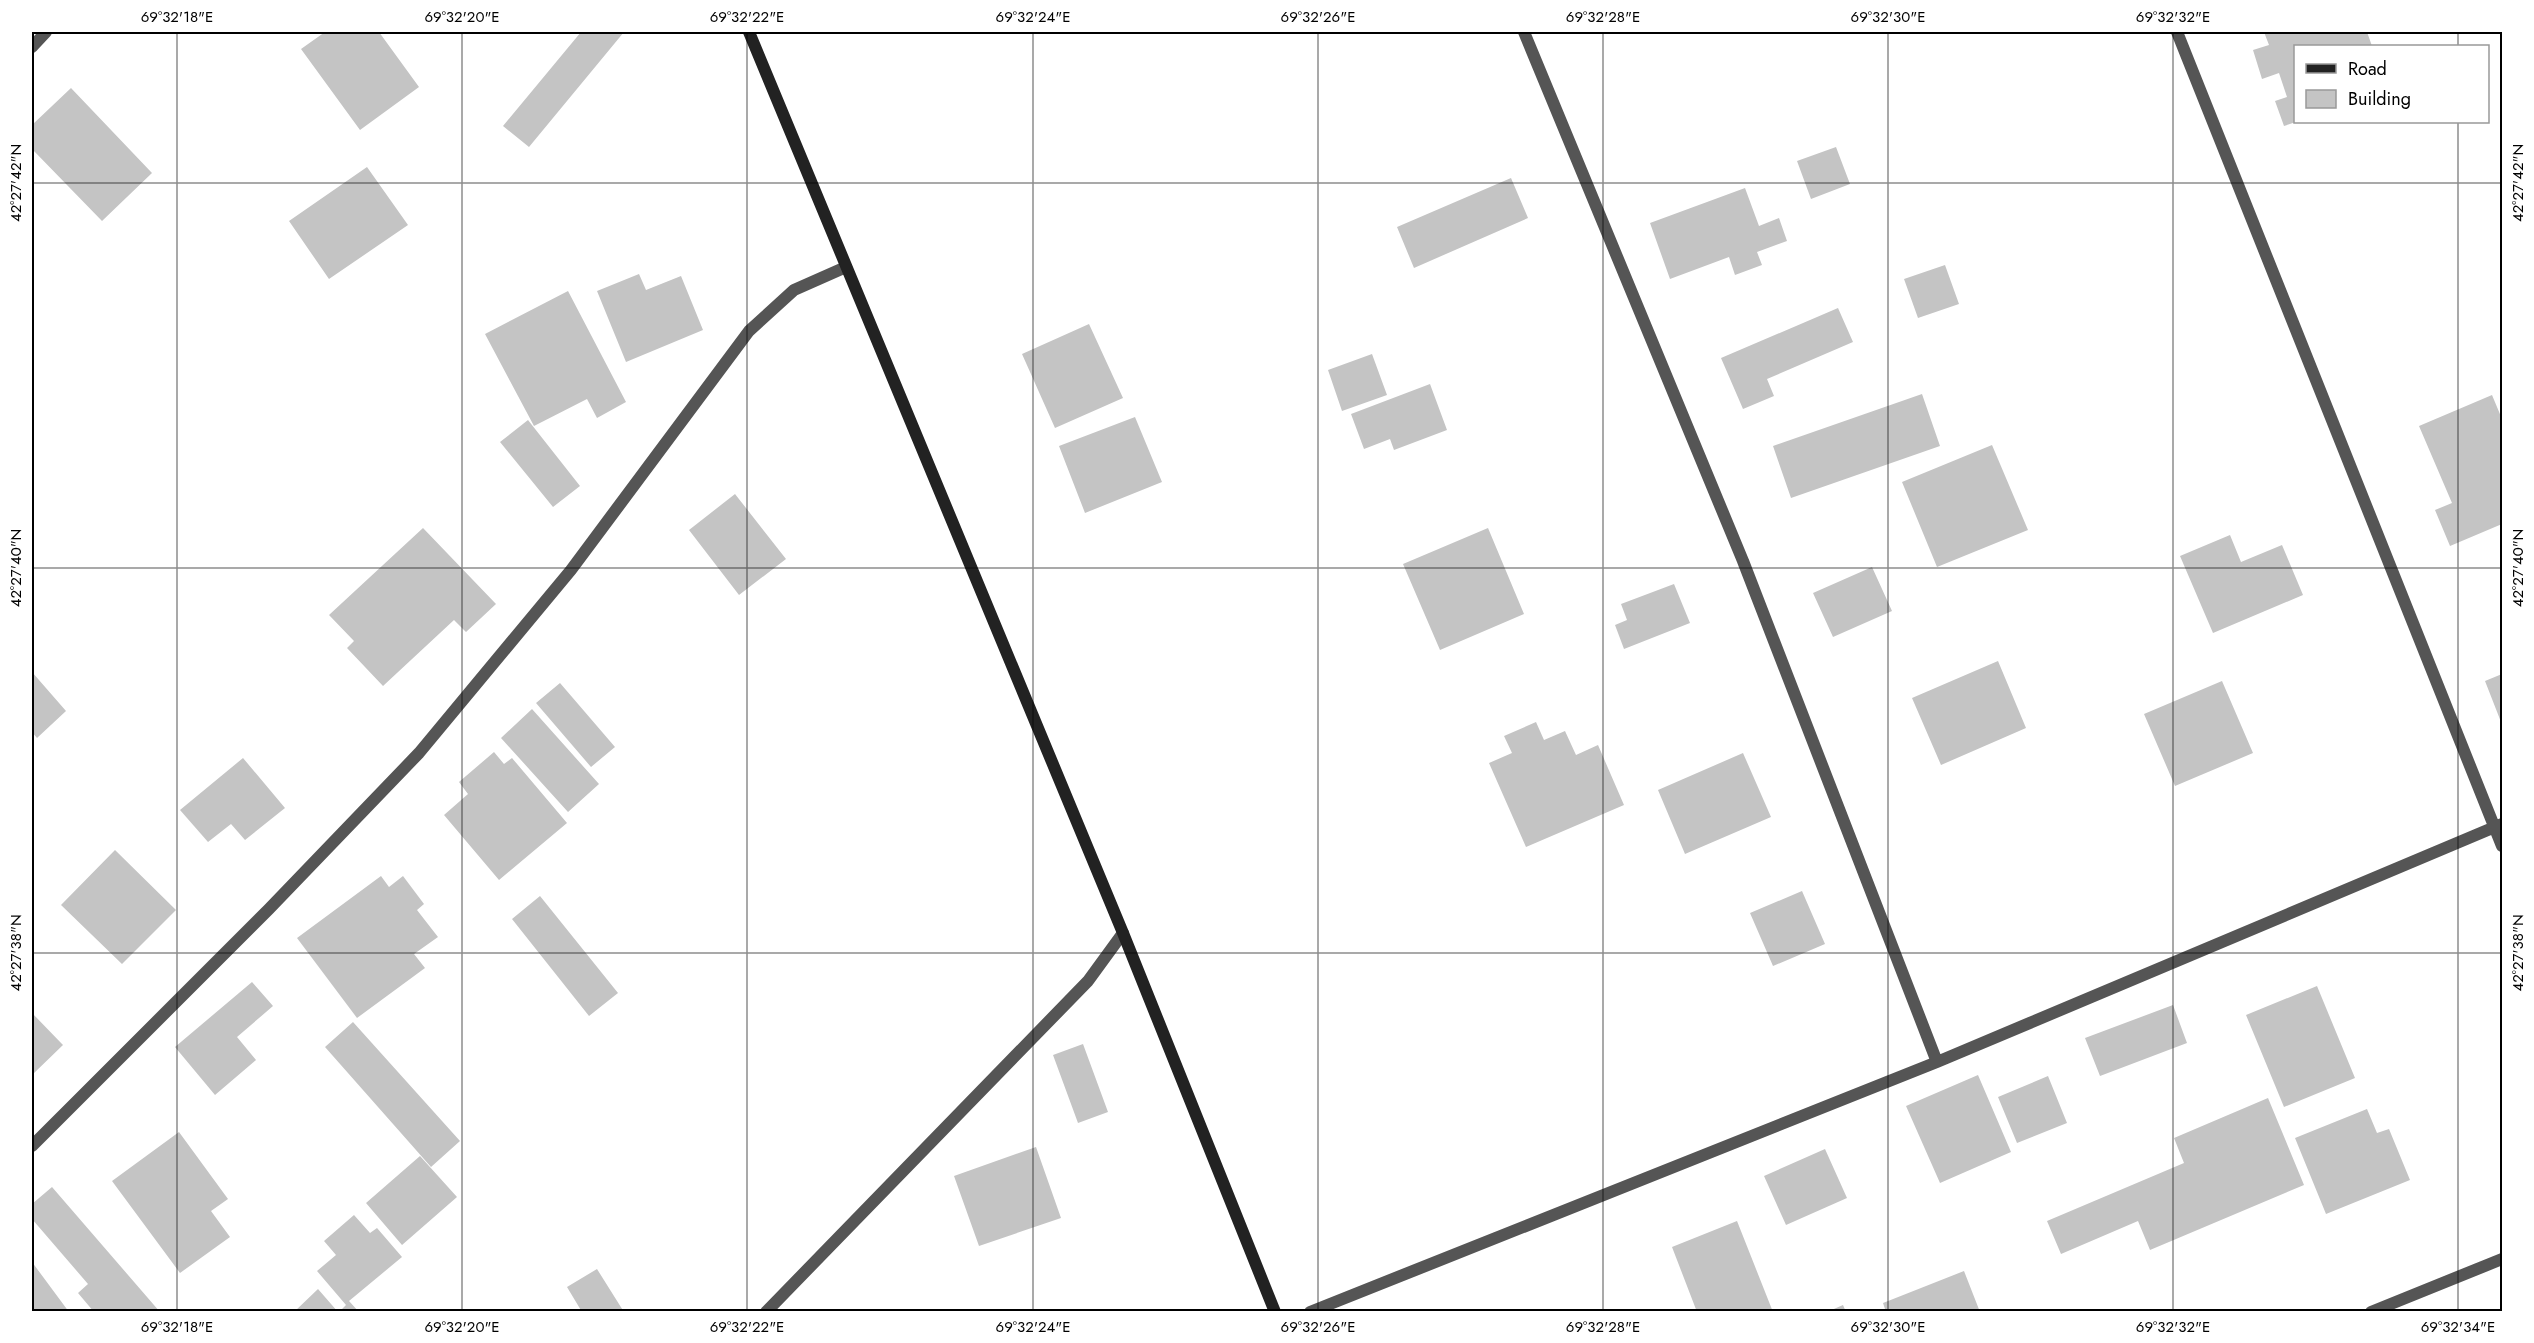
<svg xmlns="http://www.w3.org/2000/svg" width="2534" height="1343" viewBox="0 0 2534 1343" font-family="Jost,sans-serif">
<rect width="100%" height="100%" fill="#fff"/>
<!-- building -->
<path fill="#c4c4c4" d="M325 32H379L419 87 360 130 301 49Z
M581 32H624L529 147 503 126Z
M2264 32H2367L2372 46H2296V122L2284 126 2275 101 2287 97 2279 73 2262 79 2253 50 2269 45Z
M71 88 152 173 102 221 32 149V125Z
M1836 147 1850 184 1811 199 1797 161Z
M367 167 408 225 329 279 289 221Z
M1511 178 1528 218 1414 268 1397 227Z
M1745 188 1759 226 1779 218 1787 241 1757 252 1762 265 1735 275 1729 257 1670 279 1650 223Z
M1945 265 1959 304 1918 318 1904 279Z
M639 274 646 290 681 276 703 330 626 362 597 291Z
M568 291 626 402 597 418 587 399 534 426 485 334Z
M1838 308 1853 342 1767 379 1774 396 1743 409 1721 358Z
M1089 324 1123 398 1055 428 1022 354Z
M1372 354 1387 395 1342 411 1328 370Z
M1430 384 1447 430 1394 450 1390 439 1364 449 1351 414Z
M1922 394 1940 446 1791 498 1773 446Z
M2492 395 2502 419V524L2450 546 2435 510 2452 503 2419 426Z
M1135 417 1162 482 1085 513 1059 446Z
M528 420 580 486 553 507 500 442Z
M1992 445 2028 530 1937 567 1902 482Z
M735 494 786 559 739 595 689 530Z
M423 528 496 604 466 632 454 620 383 686 347 648 354 641 329 615Z
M1488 528 1524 614 1440 650 1403 564Z
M2230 535 2241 562 2282 545 2303 595 2213 633 2180 556Z
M1872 567 1892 611 1833 637 1813 593Z
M1674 584 1690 623 1624 649 1615 625 1627 620 1621 604Z
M1998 661 2026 728 1941 765 1912 698Z
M32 672 66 711 37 738 32 732Z
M2502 674V722H2501L2485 681Z
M2222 681 2253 753 2175 786 2144 714Z
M560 683 615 747 591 767 536 703Z
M532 709 599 784 568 812 501 738Z
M1536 722 1544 740 1565 731 1576 755 1598 745 1624 805 1526 847 1489 763 1512 753 1504 736Z
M494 752 504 764 512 758 567 823 499 880 444 815 468 794 459 782Z
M1743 753 1771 817 1685 854 1658 790Z
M243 758 285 808 245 840 231 824 208 842 180 810Z
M115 850 176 910 122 964 61 905Z
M381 876 389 887 403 876 424 904 417 910 438 937 414 954 425 968 357 1018 297 938Z
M1802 891 1825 944 1773 966 1750 913Z
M540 896 618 993 589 1016 512 919Z
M252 982 273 1006 237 1037 256 1060 215 1095 175 1047Z
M2317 986 2355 1078 2284 1107 2246 1015Z
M2173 1005 2187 1043 2100 1076 2085 1038Z
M32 1013 63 1045 32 1075Z
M353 1022 460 1141 431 1167 325 1047Z
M1083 1044 1108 1112 1078 1123 1053 1055Z
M1978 1075 2011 1152 1940 1183 1906 1106Z
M2048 1076 2067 1123 2017 1143 1998 1097Z
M2268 1098 2304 1185 2150 1250 2138 1221 2061 1254 2047 1221 2184 1163 2174 1138Z
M2367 1109 2377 1133 2389 1129 2410 1180 2326 1214 2295 1138Z
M179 1132 228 1199 211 1211 230 1237 180 1273 112 1181Z
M1036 1147 1061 1218 979 1246 954 1176Z
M1825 1149 1847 1198 1786 1225 1764 1176Z
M420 1156 457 1197 402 1245 366 1203Z
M52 1187 160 1312H94L78 1293 88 1284 32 1219V1204Z
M354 1215 370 1233 377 1228 402 1257 349 1301 359 1312H339L346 1305 317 1271 336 1255 324 1241Z
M1737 1221 1773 1312H1697L1672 1247Z
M32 1262 69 1312H32Z
M597 1269 624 1312H582L567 1287Z
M1964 1271 1980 1312H1886L1883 1303Z
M318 1289 338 1312H294Z
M1843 1305 1846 1312H1827Z"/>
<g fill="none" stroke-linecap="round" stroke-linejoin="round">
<!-- street -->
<path stroke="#555" stroke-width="12" d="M1524 32 1743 561 1937 1062
M2177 32 2502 846
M32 47 46 32
M32 1146 269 909 419 753 571 570 749 331 794 290 846 267
M766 1312 1088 981 1123 933
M1310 1312 1937 1062 2502 824
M2371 1312 2502 1259"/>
<!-- secondary -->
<path stroke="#222" stroke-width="12" d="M749 32 1123 933 1275 1312"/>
</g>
<!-- ticks -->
<path fill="none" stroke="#000" stroke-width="1.5" stroke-opacity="0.45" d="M177 32V1312M462 32V1312M747 32V1312M1033 32V1312M1318 32V1312M1603 32V1312M1888 32V1312M2173 32V1312M2458 32V46M2458 122V1312M32 183H2502M32 568H2502M32 953H2502"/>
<!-- border -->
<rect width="2534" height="1343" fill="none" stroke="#ffffff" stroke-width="66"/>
<!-- legend -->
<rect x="2294" y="45" width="195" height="78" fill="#ffffff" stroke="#999999" stroke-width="1.5"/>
<rect x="2306" y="64" width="30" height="9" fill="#222222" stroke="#999999" stroke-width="1.5"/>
<text x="2348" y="75" font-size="18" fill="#000000">Road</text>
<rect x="2306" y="90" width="30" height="18" fill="#c4c4c4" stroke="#999999" stroke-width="1.5"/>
<text x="2348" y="105" font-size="18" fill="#000000">Building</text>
<rect x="33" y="33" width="2468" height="1277" fill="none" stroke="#000" stroke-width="2"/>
<g font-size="15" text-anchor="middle" fill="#000">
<text x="177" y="22">69°32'18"E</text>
<text x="462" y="22">69°32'20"E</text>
<text x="747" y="22">69°32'22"E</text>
<text x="1033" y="22">69°32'24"E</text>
<text x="1318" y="22">69°32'26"E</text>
<text x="1603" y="22">69°32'28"E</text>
<text x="1888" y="22">69°32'30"E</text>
<text x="2173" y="22">69°32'32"E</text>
<text transform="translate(16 183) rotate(-90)" y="5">42°27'42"N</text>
<text transform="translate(2518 183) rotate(-90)" y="5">42°27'42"N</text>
<text transform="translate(16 568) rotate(-90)" y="5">42°27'40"N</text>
<text transform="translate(2518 568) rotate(-90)" y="5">42°27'40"N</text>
<text transform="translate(16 953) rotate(-90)" y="5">42°27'38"N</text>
<text transform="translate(2518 953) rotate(-90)" y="5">42°27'38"N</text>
<text x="177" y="1332">69°32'18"E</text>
<text x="462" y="1332">69°32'20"E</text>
<text x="747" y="1332">69°32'22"E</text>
<text x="1033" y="1332">69°32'24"E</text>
<text x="1318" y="1332">69°32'26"E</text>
<text x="1603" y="1332">69°32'28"E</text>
<text x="1888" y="1332">69°32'30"E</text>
<text x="2173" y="1332">69°32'32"E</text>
<text x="2458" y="1332">69°32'34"E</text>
</g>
</svg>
